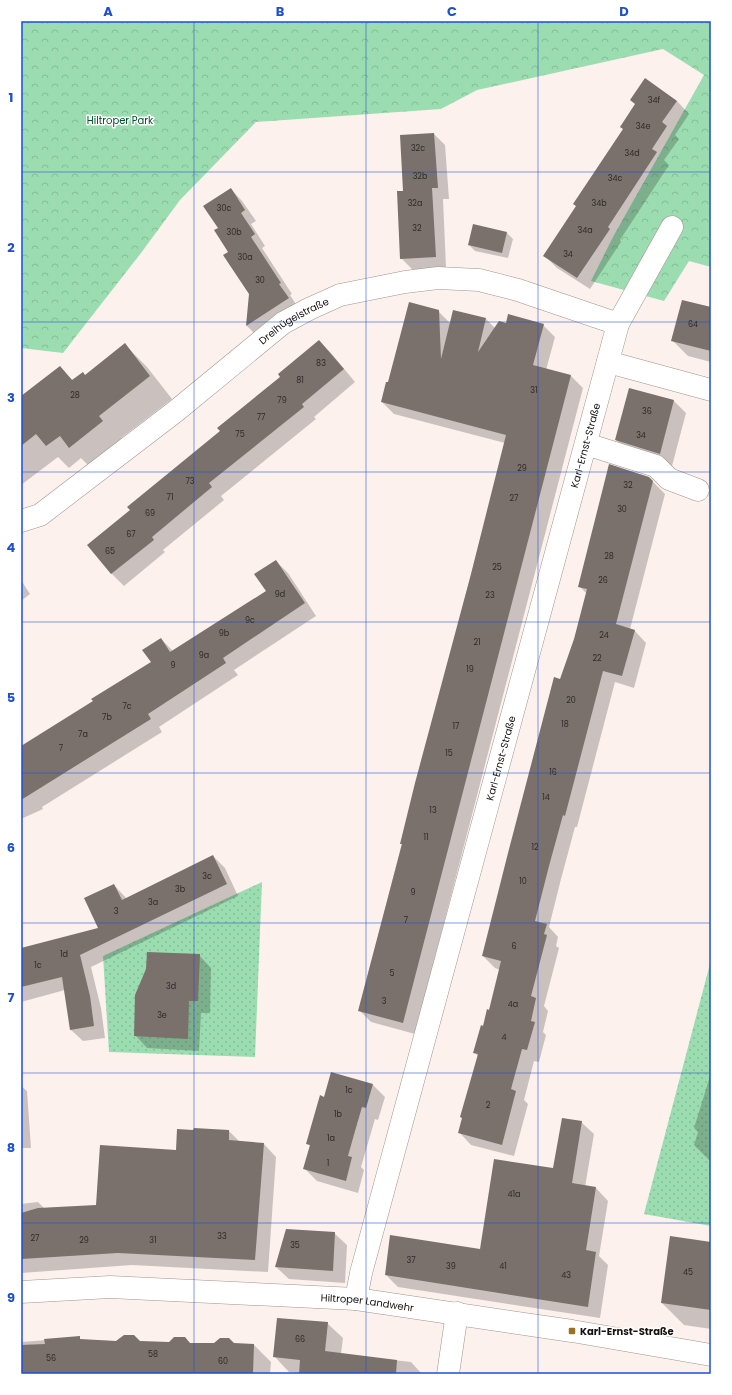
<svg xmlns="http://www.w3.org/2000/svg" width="732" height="1395" viewBox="0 0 732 1395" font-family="Poppins,sans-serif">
<defs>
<pattern id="grass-dots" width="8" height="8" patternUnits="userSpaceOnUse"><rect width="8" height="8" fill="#9bddb0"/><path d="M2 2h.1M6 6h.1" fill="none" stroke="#85bd96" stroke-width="1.8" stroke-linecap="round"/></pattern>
<pattern id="forest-crowns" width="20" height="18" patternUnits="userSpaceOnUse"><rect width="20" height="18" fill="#9bddb0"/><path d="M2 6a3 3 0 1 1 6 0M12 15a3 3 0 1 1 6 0" fill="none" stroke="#85bd96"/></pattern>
</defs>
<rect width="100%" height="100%" fill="#fdf1ed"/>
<!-- grass -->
<path fill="url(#grass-dots)" d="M262 882 255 1057 109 1052 103 956Z
M711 960V1226L644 1214Z"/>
<!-- forest -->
<path fill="url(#forest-crowns)" d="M21 21H711V267L689 261 664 301 591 281 613 237 704 75 663 49 477 90 441 109 256 122 180 200 141 253 63 353 21 348Z"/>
<!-- shadow -->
<path fill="#0003" d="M645 79 677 101 689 114 675 135 679 139 664 160 669 165 620 240 621 242 590 289 557 268 544 255 577 207 624 130 636 105Z
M434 134 445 145 449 199H443L446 267 413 270 401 258 404 192 401 136Z
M231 189 242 201 256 221 251 224 265 246 262 248 292 294 290 295 299 309 258 337 247 326 250 294 219 228Z
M507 233 513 239 508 258 475 251 469 245Z
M711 308V362L688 356 673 341Z
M438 311 451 324 454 311 486 319 495 328 507 324 543 325 555 337 546 370 571 376 583 388 415 1034 371 1022 359 1010 505 443 394 414 382 402 389 384Z
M319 341 331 353 355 382 314 417 316 419 221 496 224 500 163 550 165 552 124 586 111 573 132 510 282 377Z
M125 345 147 367 172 399 121 438 125 443 92 469 81 458 69 468 58 457 21 485V398L60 367 73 381 86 376Z
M674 401 686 413 672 466 628 452 616 440Z
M649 478 665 494 630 629 634 630 646 643 634 688 615 682 577 827H575L561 879 549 927 558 937 556 946 559 948 544 1006 548 1011 543 1032 546 1035 539 1062 534 1061 524 1100 528 1104 514 1156 471 1145 459 1132 478 1056 474 1052 490 1011 500 970 495 968 483 956 561 680 575 640 587 594 579 586Z
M276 561 288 573 316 616 234 670 238 675 159 727 162 732 42 807 43 809 21 819V768L152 663 161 639 173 651 267 591Z
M21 580 30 594 21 601Z
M213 856 225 868 238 896 91 967 101 1008 105 1038 83 1041 71 1030 65 990 21 1002V950L100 929 114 885 127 899Z
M199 955 211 968 210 1013H201L199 1051 147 1048 135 1035Z
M332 1073 373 1085 385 1097 378 1120 375 1119 361 1167 364 1170 358 1193 317 1181 305 1169 311 1147 307 1143 325 1098Z
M711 1073V1162L694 1145 698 1132 694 1128Z
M21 1086 27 1091 31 1148H21Z
M581 1122 594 1134 585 1187 596 1188 608 1201 599 1256 608 1265 600 1318 398 1287 386 1275 481 1250 554 1169Z
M229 1131 240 1142 264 1144 276 1157 268 1272 132 1265 21 1273V1204L38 1202 45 1209 97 1206 177 1151Z
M334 1233 347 1245 345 1283 289 1279 276 1267Z
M711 1243V1329L684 1325 662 1303Z
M327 1323 343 1338 341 1354 411 1362 422 1374H300V1373L289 1372 274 1356Z
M75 1338 77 1340 254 1345 271 1362 270 1374H21V1342Z"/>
<!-- building -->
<path fill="#7a706c" d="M645 78 677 101 662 122 667 126 652 149 657 152 608 227 610 229 577 278 543 256 576 206 573 204 623 129 620 127 635 104 630 100Z
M434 133 438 188H432L436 257 400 259 397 191H403L400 135Z
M231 188 245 210 241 213 255 234 251 237 281 283 279 284 289 298 246 326 249 294 223 255 228 252 214 230 218 228 203 206Z
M473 224 507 232 502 253 468 245Z
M682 300 711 307V351L671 341Z
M409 302 439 310 441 359 453 310 486 318 478 352 499 321 506 323 508 314 544 324 533 365 571 375 403 1023 358 1011 402 844H400L415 783 471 574 506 435 381 402 386 382H388Z
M319 340 344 369 302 404 304 407 209 483 212 487 152 537 154 540 111 574 87 545 130 510 127 507 220 431 217 428 280 377 278 374Z
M125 343 150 376 99 416 103 421 69 448 60 436 46 446 36 434 21 446V396L60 366 72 380 83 372 85 375Z
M629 388 674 400 660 454 615 440Z
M609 464 649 477 653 481 616 624 635 630 622 676 603 671 565 816 563 815 549 866 535 921 547 924 544 934 547 935 531 996 536 998 531 1021 535 1022 527 1050 522 1049 511 1089 516 1091 502 1145 458 1133 462 1118 460 1117 478 1054 473 1053 481 1025 483 1026 487 1009 489 1010 501 961 482 956 508 853 554 677 560 679 574 639 587 589 578 587Z
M276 560 305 603 223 658 226 663 148 714 151 719 21 800V746L93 701 91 699 151 662 142 650 161 638 170 652 266 591 254 574Z
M213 855 227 884 80 955 90 996 94 1026 70 1030 62 977 21 987V948L98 928 84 898 114 884 122 900Z
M147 952 200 954 198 1001H189L188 1039 134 1036 135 995 146 969Z
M331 1072 373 1084 366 1108 362 1107 355 1131 348 1156 352 1157 346 1181 303 1169 310 1145 306 1144 320 1095 324 1097Z
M562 1118 582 1121 572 1183 596 1187 586 1250 596 1252 588 1307 385 1275 390 1235 480 1249 494 1159 553 1168Z
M194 1128 229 1130V1140L264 1143 255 1260 118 1253 21 1259V1213L38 1208 96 1205 100 1145 176 1150 177 1129 193 1130Z
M286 1229 335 1232 333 1271 275 1267Z
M670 1236 711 1242V1310L661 1303Z
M277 1318 328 1322 325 1351 397 1360 396 1374H299L300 1360 273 1357Z
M124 1335H134L140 1341 169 1342 174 1337H185L190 1343H214L220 1338H229L234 1343 254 1344 253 1374H21V1345L45 1344 44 1339 80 1336V1339L116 1341Z"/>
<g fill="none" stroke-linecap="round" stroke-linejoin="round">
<!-- minor casing -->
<g stroke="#9f9490" stroke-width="23">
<g id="minor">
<path d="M608 362 711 390"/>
<path d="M586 444 656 466 669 479 698 490"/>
<path id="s1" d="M21 521 40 515 176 411 283 323 309 309 340 295 405 282 438 278 479 280 518 290 618 324"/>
<path id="s2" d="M21 1292 110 1287 356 1299 572 1331 711 1355"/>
<path id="s3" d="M356 1299 361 1273 618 324 672 227"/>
<path d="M448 1374 457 1313"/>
</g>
</g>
<!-- minor -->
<use href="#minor" stroke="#fff" stroke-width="22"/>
</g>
<!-- grid -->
<path fill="none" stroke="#1d4ed8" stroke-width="1" stroke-opacity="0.55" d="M194 21V1374M366 21V1374M538 21V1374M21 172H711M21 322H711M21 472H711M21 622H711M21 773H711M21 923H711M21 1073H711M21 1223H711"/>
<!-- markers -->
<rect fill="#9c7220" stroke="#fff" stroke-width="1.5" x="568" y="1327" width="8" height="8" rx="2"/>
<g text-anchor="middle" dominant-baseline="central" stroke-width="3" stroke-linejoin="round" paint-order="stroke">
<!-- number labels -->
<g font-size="8" fill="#2f2a28">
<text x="654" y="100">34f</text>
<text x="643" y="126">34e</text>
<text x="418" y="148">32c</text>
<text x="632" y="153">34d</text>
<text x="420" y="176">32b</text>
<text x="615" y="178">34c</text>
<text x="415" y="203">32a</text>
<text x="599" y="203">34b</text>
<text x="224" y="208">30c</text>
<text x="417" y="228">32</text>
<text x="585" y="230">34a</text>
<text x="234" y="232">30b</text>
<text x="568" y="254">34</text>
<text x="245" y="257">30a</text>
<text x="260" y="280">30</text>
<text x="693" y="324">64</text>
<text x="321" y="363">83</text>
<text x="300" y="380">81</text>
<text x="534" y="390">31</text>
<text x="75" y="395">28</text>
<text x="282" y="400">79</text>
<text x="647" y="411">36</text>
<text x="261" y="417">77</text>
<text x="240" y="434">75</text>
<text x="641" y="435">34</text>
<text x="522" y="468">29</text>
<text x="190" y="481">73</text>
<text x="628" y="485">32</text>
<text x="170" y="497">71</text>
<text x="514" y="498">27</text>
<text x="622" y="509">30</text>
<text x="150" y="513">69</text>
<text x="131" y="534">67</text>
<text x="110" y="551">65</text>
<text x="609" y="556">28</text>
<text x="497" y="567">25</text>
<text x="603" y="580">26</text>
<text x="280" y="594">9d</text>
<text x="490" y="595">23</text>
<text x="250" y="620">9c</text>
<text x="224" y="633">9b</text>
<text x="604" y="635">24</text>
<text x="477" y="642">21</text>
<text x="204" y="655">9a</text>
<text x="597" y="658">22</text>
<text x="173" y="665">9</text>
<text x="470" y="669">19</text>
<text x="571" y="700">20</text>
<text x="127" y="706">7c</text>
<text x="107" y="717">7b</text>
<text x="565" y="724">18</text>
<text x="456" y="726">17</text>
<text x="83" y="734">7a</text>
<text x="61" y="748">7</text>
<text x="449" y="753">15</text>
<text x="553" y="772">16</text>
<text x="546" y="797">14</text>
<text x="433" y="810">13</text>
<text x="426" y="837">11</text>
<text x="535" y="847">12</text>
<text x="207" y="876">3c</text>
<text x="523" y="881">10</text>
<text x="180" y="889">3b</text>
<text x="413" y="892">9</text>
<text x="153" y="902">3a</text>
<text x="116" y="911">3</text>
<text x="406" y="920">7</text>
<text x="514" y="946">6</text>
<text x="64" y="954">1d</text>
<text x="38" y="965">1c</text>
<text x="392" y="973">5</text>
<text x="171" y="986">3d</text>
<text x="384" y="1001">3</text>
<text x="513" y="1004">4a</text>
<text x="162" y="1015">3e</text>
<text x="504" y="1037">4</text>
<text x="349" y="1090">1c</text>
<text x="488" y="1105">2</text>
<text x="338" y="1114">1b</text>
<text x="331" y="1138">1a</text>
<text x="328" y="1163">1</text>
<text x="514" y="1194">41a</text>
<text x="222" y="1236">33</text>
<text x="35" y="1238">27</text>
<text x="84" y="1240">29</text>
<text x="153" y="1240">31</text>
<text x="295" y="1245">35</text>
<text x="411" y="1260">37</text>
<text x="451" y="1266">39</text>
<text x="503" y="1266">41</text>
<text x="688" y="1272">45</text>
<text x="566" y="1275">43</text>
<text x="300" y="1339">66</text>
<text x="153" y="1354">58</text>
<text x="51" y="1358">56</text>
<text x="223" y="1361">60</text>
</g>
<!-- park labels -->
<g font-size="10" fill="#024e28" stroke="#fff">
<text x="120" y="120">Hiltroper Park</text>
</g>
<!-- street labels -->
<g font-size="10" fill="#161211" stroke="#fff">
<text stroke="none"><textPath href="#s1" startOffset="340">Dreihügelstraße</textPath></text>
<text stroke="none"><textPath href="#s3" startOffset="884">Karl-Ernst-Straße</textPath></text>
<text stroke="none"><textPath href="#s3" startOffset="560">Karl-Ernst-Straße</textPath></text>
<text stroke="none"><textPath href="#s2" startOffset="347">Hiltroper Landwehr</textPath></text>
</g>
<!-- poi labels -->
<g font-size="10" font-weight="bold" fill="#161211" stroke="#fff" text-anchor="start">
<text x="580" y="1331">Karl-Ernst-Straße</text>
</g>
</g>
<!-- border -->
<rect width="732" height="1395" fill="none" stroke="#ffffff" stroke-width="44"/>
<rect x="22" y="22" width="688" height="1351" fill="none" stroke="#1d4ed8" stroke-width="1.5"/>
<g font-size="13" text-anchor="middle" font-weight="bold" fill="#1d4ed8">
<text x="108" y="16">A</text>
<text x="280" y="16">B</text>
<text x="452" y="16">C</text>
<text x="624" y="16">D</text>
<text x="11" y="102">1</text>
<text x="11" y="252">2</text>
<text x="11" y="402">3</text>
<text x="11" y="552">4</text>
<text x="11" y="702">5</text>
<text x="11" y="852">6</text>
<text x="11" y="1002">7</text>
<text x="11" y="1152">8</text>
<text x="11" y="1302">9</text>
</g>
</svg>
